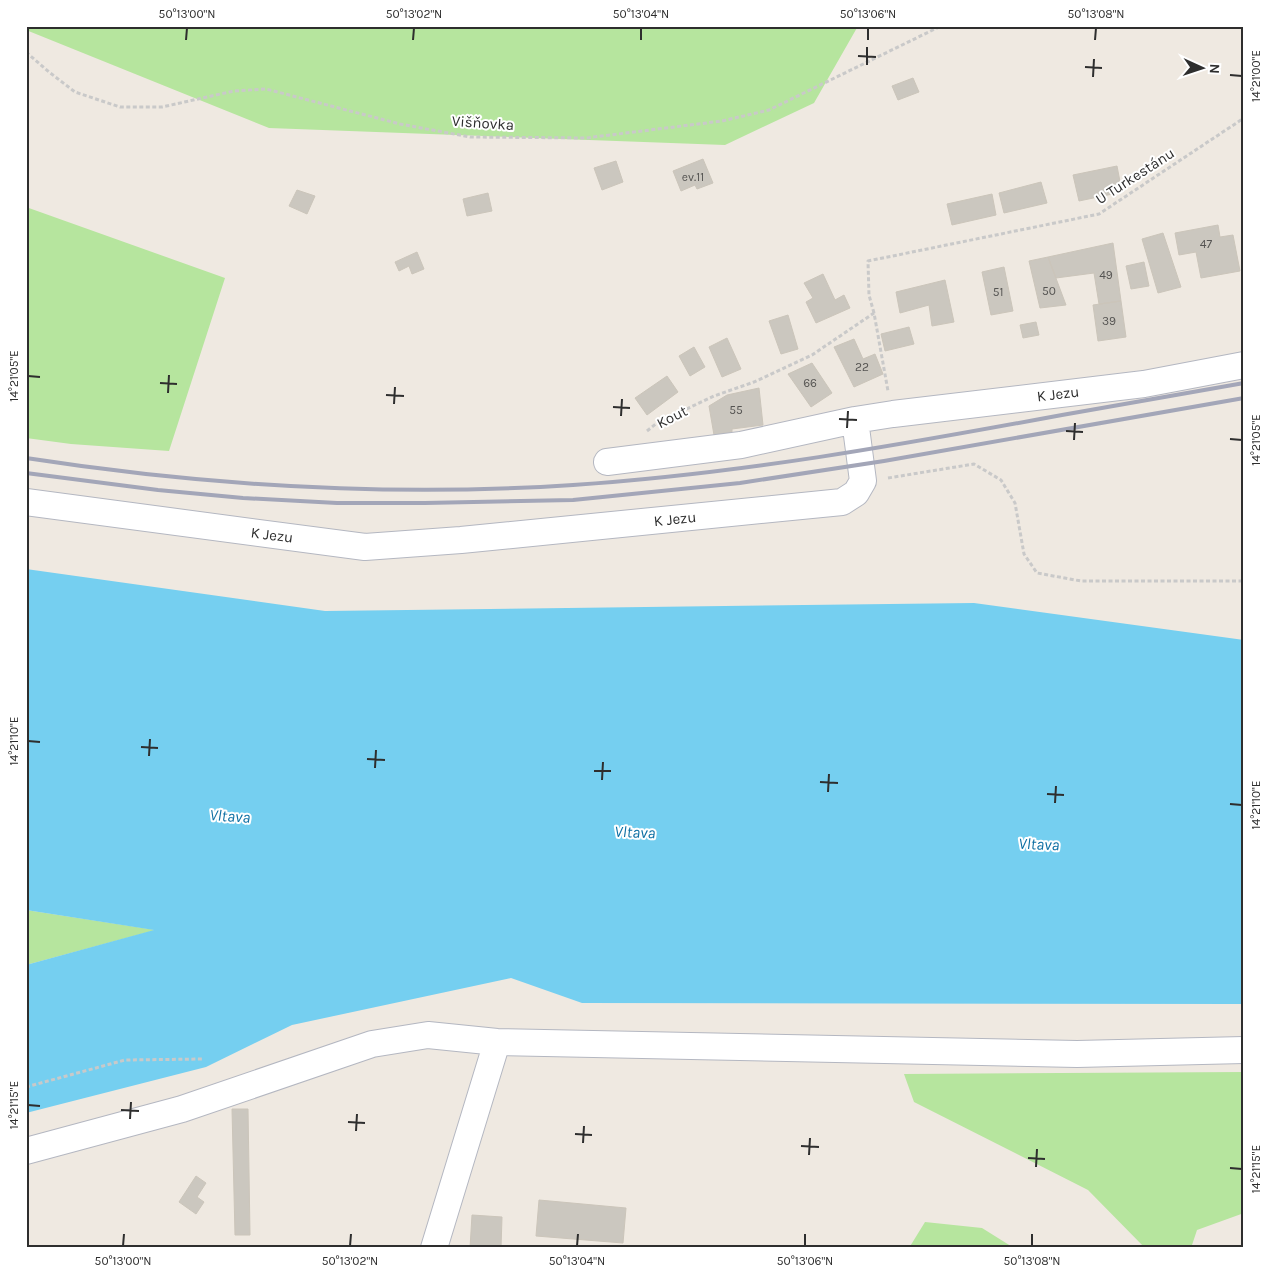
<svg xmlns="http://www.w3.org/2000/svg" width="1270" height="1274" viewBox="0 0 1270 1274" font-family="Karla,sans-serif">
<rect width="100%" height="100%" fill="#efe9e1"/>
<!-- green -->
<path fill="#b6e59e" d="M26 26H858L814 103 725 145 269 128 26 30Z
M26 207 225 278 169 451 71 444 26 438Z
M26 910 156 930 26 965Z
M1244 1072V1213L1197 1230 1191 1248H1145L1088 1190 914 1102 904 1074Z
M925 1222 982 1228 1014 1248H909Z"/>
<!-- water -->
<path fill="#75cff0" d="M26 569 325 611 974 603 1244 640V1004L582 1003 511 978 292 1025 206 1067 26 1113V965L154 930 26 910Z"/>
<!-- building -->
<path fill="#cbc7bf" stroke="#cbc5ba" d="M913 78 919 92 898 100 892 86Z
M703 159 713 183 697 189 695 185 681 191 673 171Z
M616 161 623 182 602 190 594 168Z
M1117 166 1122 192 1079 201 1073 175Z
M1041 182 1047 203 1004 213 999 193Z
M297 190 315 196 307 214 289 206Z
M488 193 492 211 467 216 463 199Z
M992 194 996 215 952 225 947 204Z
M1218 225 1220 237 1233 235 1240 271 1201 278 1196 252 1179 255 1175 233Z
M1163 233 1181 287 1158 293 1142 239Z
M1113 243 1121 301 1099 304 1094 273 1056 278 1048 257Z
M417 252 424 269 412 274 409 266 399 271 395 262Z
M1048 257 1066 305 1040 308 1029 261Z
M1144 262 1149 286 1131 289 1126 266Z
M1004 267 1013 311 991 315 982 272Z
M823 274 835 300 844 295 850 308 816 323 806 302 813 298 804 283Z
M945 280 954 322 932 326 929 305 900 313 896 292Z
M1121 301 1126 337 1098 341 1093 305Z
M788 315 798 349 781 354 769 321Z
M1036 322 1039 335 1023 338 1020 325Z
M909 327 914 344 885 351 881 334Z
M727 338 741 369 722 377 709 347Z
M854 339 863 359 875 354 883 374 854 387 834 347Z
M694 347 705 367 690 376 679 356Z
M812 363 832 393 811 407 788 374Z
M667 376 678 392 647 415 635 398Z
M759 388 763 425 732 429V432L714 435 709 406 727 395Z
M232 1109H248L250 1235H235Z
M196 1176 206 1183 197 1197 204 1202 196 1214 179 1202Z
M539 1200 626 1208 623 1243 536 1236Z
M472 1215 502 1217 501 1248H470Z"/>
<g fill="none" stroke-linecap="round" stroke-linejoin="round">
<!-- minor casing -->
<g stroke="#b4b7c1" stroke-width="28">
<path id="minor" d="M607 462 741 445 855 420
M26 502 365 547 461 540 842 502 856 493 863 481 855 420 893 414 1144 384 1244 365
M26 1151 182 1109 372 1044 428 1035 497 1042 1077 1054 1244 1050
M434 1248 497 1042"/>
</g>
<!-- path -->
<path stroke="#c9c9c9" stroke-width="3" stroke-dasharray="4 2.5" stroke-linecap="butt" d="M26 52 49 72 75 92 120 107H162L234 91 266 89 400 124 470 137 586 138 722 121 769 110 941 26
M874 313 869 295 868 261 1099 214 1244 118
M647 431 657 423 714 396 754 382 812 355 874 313 888 391
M888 478 974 464 1001 480 1015 503 1024 554 1037 573 1081 581H1244
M26 1087 125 1060 202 1059"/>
<!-- minor -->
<use href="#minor" stroke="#fff" stroke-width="26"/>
<!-- rail -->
<path stroke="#a3a6b8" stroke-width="4" d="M26 458C207 486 391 497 573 485 738 474 900 445 1062 415 1122 404 1183 394 1244 383
M26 473 158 490 243 498 337 503H425L573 500 740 483 884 461 1244 398"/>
</g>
<!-- ticks -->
<path fill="none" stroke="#2e2e2e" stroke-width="2" d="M186 40 187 28M413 40 414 28M641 40V28M868 40V28M1095 40 1096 28M858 56 876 57M867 65V47M1085 67 1102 68M1230 75 1242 76M1093 77 1094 59M28 376 40 377M160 383 177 384M168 393 169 375M386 395 404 396M394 404 395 387M613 407 630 408M621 416 622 399M839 419 857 420M847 428 848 411M1066 431 1083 432M1230 439 1242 440M1074 440 1075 423M28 741 40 742M141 747 158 748M149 756 150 739M367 759 385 760M375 768 376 750M594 771H611M602 780 603 762M820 782 838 783M828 792 829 774M1047 794 1064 795M1055 803 1056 786M1230 804 1242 805M28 1105 40 1106M121 1110 139 1111M130 1119 131 1102M348 1122 365 1123M356 1131 357 1114M575 1134 592 1135M583 1143 584 1126M801 1146 819 1147M809 1155 810 1138M1028 1158 1045 1159M1036 1167 1037 1149M1230 1168 1242 1169M123 1246 124 1234M350 1246 351 1234M577 1246 578 1234M805 1246V1234M1032 1246V1234"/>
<g text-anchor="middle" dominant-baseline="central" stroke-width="4" stroke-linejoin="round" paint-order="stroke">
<!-- number labels -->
<g font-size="12" fill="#555452">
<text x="693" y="177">ev.11</text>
<text x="1206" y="244">47</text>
<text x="1106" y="275">49</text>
<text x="1049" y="291">50</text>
<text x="998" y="292">51</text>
<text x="1109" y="321">39</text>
<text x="862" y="367">22</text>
<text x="810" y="383">66</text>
<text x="736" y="410">55</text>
</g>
<!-- street labels -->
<g font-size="15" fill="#2e2e2e" stroke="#fff">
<text transform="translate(483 123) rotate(4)">Višňovka</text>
<text transform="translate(1135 176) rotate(-33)">U Turkestánu</text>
<text transform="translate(1058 394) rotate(-7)">K Jezu</text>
<text transform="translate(672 417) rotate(-27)">Kout</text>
<text transform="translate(675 519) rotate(-6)">K Jezu</text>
<text transform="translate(272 535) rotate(7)">K Jezu</text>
</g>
<!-- water labels -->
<g font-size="16" font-style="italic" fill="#0d6fa3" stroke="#fff">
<text transform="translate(230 816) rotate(4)">Vltava</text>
<text transform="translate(635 832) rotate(2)">Vltava</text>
<text transform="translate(1039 844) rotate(2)">Vltava</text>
</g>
</g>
<!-- border -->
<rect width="1270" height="1274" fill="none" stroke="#ffffff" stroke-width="55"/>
<!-- north arrow -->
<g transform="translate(1202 68) rotate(93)" stroke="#ffffff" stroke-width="4" paint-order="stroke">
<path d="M0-4L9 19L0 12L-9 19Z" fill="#2e2e2e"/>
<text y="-8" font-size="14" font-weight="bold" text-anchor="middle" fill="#2e2e2e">N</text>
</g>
<rect x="28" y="28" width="1214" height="1218" fill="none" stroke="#2e2e2e" stroke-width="2"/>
<g font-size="12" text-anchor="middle" fill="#2e2e2e">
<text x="187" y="18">50°13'00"N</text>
<text x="414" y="18">50°13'02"N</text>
<text x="641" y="18">50°13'04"N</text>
<text x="868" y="18">50°13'06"N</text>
<text x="1096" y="18">50°13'08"N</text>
<text transform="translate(1256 76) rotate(-90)" y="4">14°21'00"E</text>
<text transform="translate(14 376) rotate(-90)" y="4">14°21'05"E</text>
<text transform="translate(1256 440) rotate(-90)" y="4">14°21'05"E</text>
<text transform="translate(14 741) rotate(-90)" y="4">14°21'10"E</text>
<text transform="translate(1256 805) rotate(-90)" y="4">14°21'10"E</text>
<text transform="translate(14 1105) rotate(-90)" y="4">14°21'15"E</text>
<text transform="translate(1256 1169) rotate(-90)" y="4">14°21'15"E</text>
<text x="123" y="1265">50°13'00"N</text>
<text x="350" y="1265">50°13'02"N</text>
<text x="577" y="1265">50°13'04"N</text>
<text x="805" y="1265">50°13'06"N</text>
<text x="1032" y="1265">50°13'08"N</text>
</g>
</svg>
